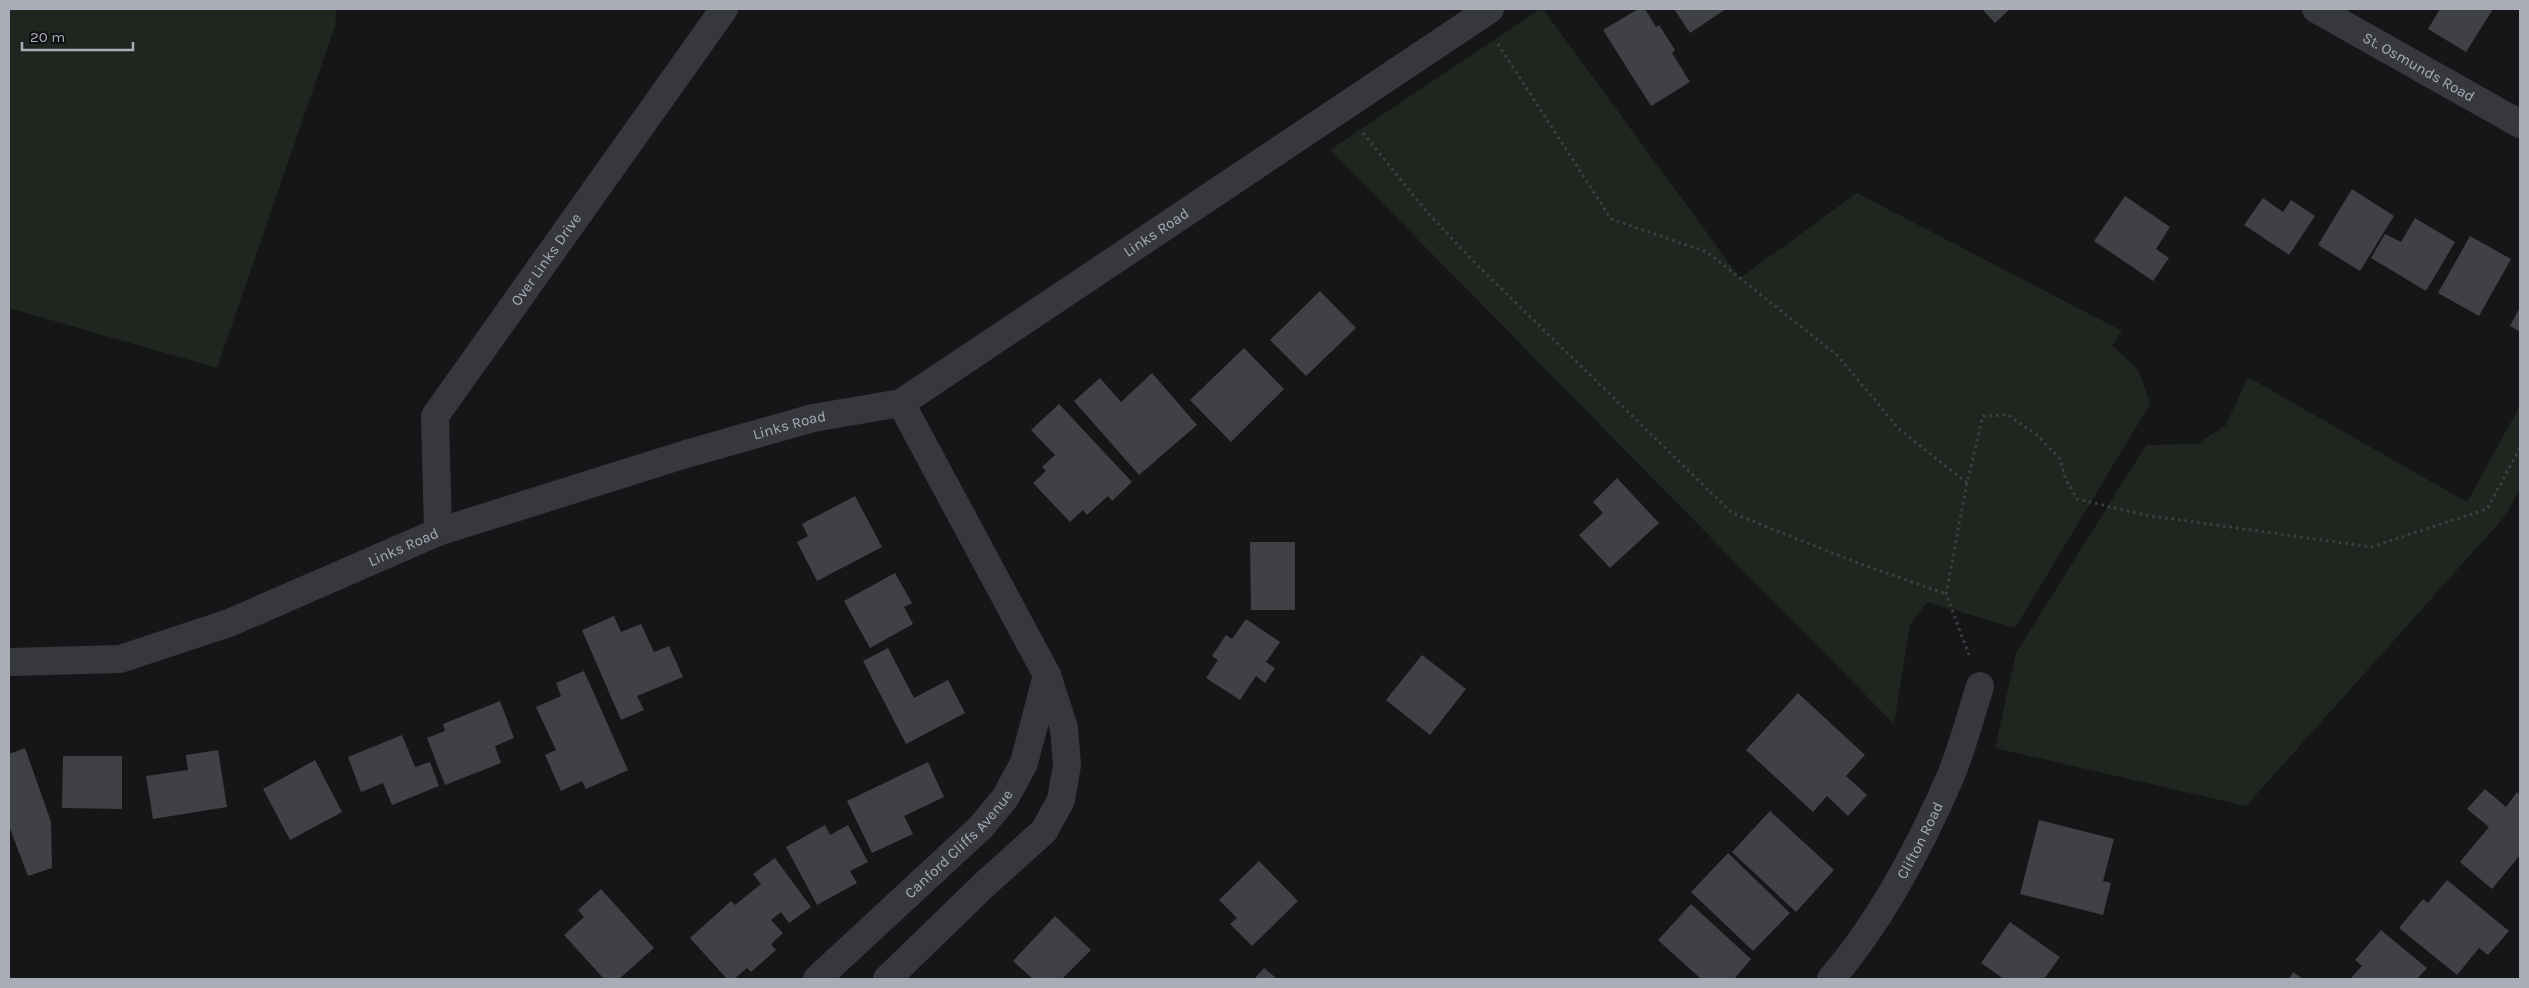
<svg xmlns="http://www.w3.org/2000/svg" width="2529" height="988" viewBox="0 0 2529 988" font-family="Karla,sans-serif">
<rect width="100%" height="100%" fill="#161618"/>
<!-- green -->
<path fill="#1e261f" d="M9 9H337L335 26 217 368 9 308Z
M1540 9H1543L1740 278 1857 193 2122 331 2112 345 2139 371 2150 404 2015 628 1927 602 1910 625 1894 724 1330 150Z
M2248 377 2467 502 2520 406V488L2506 515 2246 806 1995 748 2016 653 2146 445 2197 444 2226 425Z"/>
<!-- building -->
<path fill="#404145" d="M1638 9H1645L1656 27 1659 25 1675 50 1672 53 1690 82 1651 106 1603 30Z
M1674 9H1726L1690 33Z
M1982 9H2010L1995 23Z
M2440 9H2493L2466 52 2428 29Z
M2352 189 2394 216 2360 271 2318 245Z
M2125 196 2170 227 2156 249 2169 258 2153 281 2094 241Z
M2263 198 2283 212 2291 200 2315 216 2289 255 2244 225Z
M2415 218 2455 242 2426 291 2371 258 2385 234 2401 242Z
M2470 236 2511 259 2479 316 2438 293Z
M1320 291 1356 328 1306 376 1270 340Z
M2520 307V332L2510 326Z
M1244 348 1284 389 1231 442 1190 400Z
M1152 373 1197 425 1139 475 1074 401 1100 378 1121 402Z
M1059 404 1132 482 1112 501 1108 496 1087 515 1083 510 1070 522 1033 483 1046 471 1042 467 1055 455 1031 430Z
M1617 478 1659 523 1610 568 1579 535 1603 513 1593 502Z
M855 496 882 547 817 581 797 542 808 536 802 524Z
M1250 542H1295V610H1251Z
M895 573 912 603 904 607 913 624 870 648 844 601Z
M614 616 621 632 641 624 654 652 669 646 683 677 637 696 644 710 621 720 582 630Z
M1246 619 1280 642 1266 662 1275 668 1265 683 1256 676 1240 700 1206 678 1218 660 1212 656 1226 635 1232 639Z
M888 648 914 698 948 680 965 713 906 744 863 661Z
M1422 655 1466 689 1430 735 1386 700Z
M584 671 628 770 586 789 582 781 561 791 545 755 556 750 536 707 561 696 556 683Z
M1798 693 1865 755 1846 776 1867 795 1848 816 1827 796 1813 812 1746 750Z
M500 701 514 738 495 746 501 763 445 785 427 738 445 731 443 724Z
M402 735 415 767 430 762 439 786 392 805 383 783 361 792 348 757Z
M25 748 51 822 52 868 28 876 9 826V754Z
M218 750 227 807 153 819 146 776 188 770 186 755Z
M63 756H122V809L62 808Z
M315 760 342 812 290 840 263 789Z
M928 762 944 797 904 816 913 834 872 853 847 801Z
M2485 789 2506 807 2517 792 2520 795V855L2492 889 2460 862 2489 827 2467 809Z
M1770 811 1834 870 1796 912 1732 852Z
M2039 820 2114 839 2103 881 2111 883 2103 915 2020 894Z
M825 825 830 835 848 825 868 862 850 871 857 883 817 905 786 847Z
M1728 853 1790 913 1753 951 1691 892Z
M775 858 811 907 789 923 781 912 771 920 783 933 771 944 776 950 751 972 747 968 734 979H727L690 938 731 901 735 905 761 884 753 874Z
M1259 861 1298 901 1252 946 1230 924 1237 918 1219 900Z
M2447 880 2509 931 2488 955 2479 948 2457 975 2399 928 2423 899 2428 903Z
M601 889 654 948 619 979H604L564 935 584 917 578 910Z
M1691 904 1751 959 1734 979H1701L1658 940Z
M1055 916 1091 950 1062 979H1033L1013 961Z
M2010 922 2060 957 2044 979H2004L1981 963Z
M2381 930 2427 968 2417 979H2350L2362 966 2355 960Z
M1264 968 1277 979H1254Z
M2293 972 2303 979H2289Z"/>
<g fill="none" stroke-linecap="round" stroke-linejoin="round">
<!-- path -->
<path stroke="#3d3f44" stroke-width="3" stroke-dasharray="2.5 4" stroke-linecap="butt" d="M1498 44 1611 219 1707 252 1838 356 1899 429 1967 483
M1363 133 1426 211 1477 265 1732 513 1858 563 1946 594
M1969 655 1946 594 1967 483 1983 416 2008 415 2037 435 2060 459 2065 478 2077 499 2145 515 2371 547 2487 509 2520 448"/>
<!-- street -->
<g stroke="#37383d" stroke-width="28">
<path id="s1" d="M2316 9 2520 124"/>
<path id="s2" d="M438 532 435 416 724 9"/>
<path id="s3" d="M9 662 120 659 229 623 438 532 686 454 813 418 901 403 1490 9"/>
<path id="s4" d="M817 979 981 827 1005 798 1024 763 1047 675"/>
<path d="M887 979 984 885 1044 831 1061 800 1067 765 1064 728 1047 675 901 403"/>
<path id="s5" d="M1831 979C1882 920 1921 845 1952 773 1963 745 1971 715 1980 686"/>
</g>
</g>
<g text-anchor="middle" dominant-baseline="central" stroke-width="4" stroke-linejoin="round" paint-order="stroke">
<!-- street labels -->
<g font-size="15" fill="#a8adb8" stroke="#111113">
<text stroke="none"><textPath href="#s1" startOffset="118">St. Osmunds Road</textPath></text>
<text stroke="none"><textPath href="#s3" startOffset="1242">Links Road</textPath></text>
<text stroke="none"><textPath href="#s2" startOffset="308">Over Links Drive</textPath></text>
<text stroke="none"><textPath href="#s3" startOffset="821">Links Road</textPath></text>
<text stroke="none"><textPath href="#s3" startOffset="416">Links Road</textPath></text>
<text stroke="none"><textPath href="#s5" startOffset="165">Clifton Road</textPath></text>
<text stroke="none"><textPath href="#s4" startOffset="196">Canford Cliffs Avenue</textPath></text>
</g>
</g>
<!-- border -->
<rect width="2529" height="988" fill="none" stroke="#a8adb8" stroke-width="20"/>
<!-- scale -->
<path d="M22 42v8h111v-8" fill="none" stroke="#a8adb8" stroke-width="2.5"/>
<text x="30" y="42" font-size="15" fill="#a8adb8" stroke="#111113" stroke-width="4" paint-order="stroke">20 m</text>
</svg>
